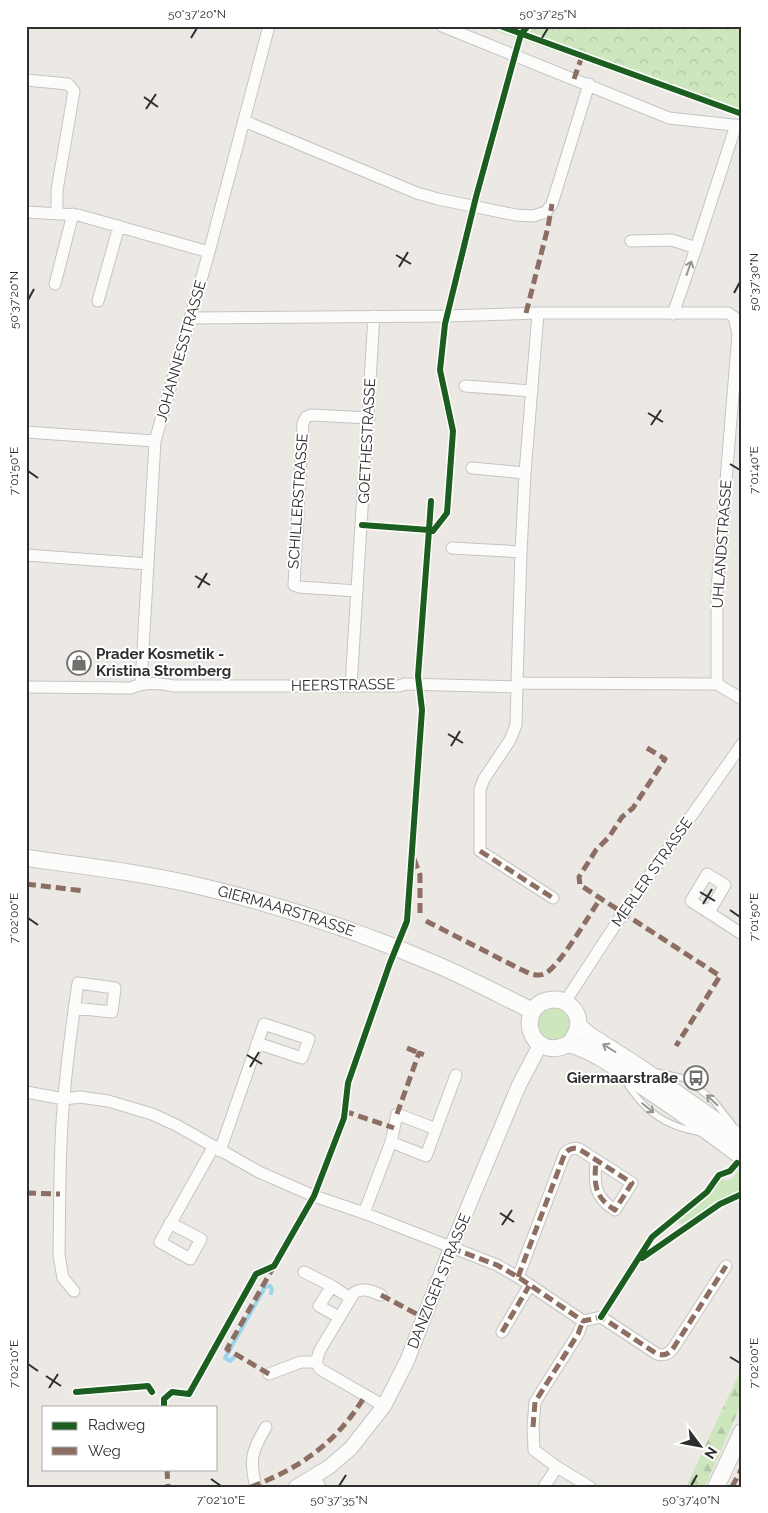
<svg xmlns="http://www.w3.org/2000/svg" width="768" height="1513" viewBox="0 0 768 1513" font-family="Raleway,sans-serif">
<defs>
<pattern id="forest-firs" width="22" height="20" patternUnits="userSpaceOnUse" patternTransform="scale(1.25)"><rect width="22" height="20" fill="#cee6be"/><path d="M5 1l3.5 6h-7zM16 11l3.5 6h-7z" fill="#b1c6a4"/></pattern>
<pattern id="park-crowns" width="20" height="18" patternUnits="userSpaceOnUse" patternTransform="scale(1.25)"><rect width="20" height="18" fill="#cee6be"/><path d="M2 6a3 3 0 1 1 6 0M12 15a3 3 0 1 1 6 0" fill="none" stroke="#b1c6a4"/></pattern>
</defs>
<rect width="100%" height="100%" fill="#ece8e4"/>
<!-- grass -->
<path fill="#cee6be" d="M538 1024a16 16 0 1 1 32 0a16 16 0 1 1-32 0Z
M741 1166 742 1190 696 1217 686 1224 676 1223 721 1180H731Z"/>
<!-- forest -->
<path fill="url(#forest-firs)" d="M742 1367V1402L705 1487H686Z"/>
<!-- park -->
<path fill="url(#park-crowns)" d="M482 26H742V117Z"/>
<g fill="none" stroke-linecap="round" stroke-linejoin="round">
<!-- stream -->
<path stroke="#99d6ec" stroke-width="4" d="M234 1357 230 1361 225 1358 265 1287 270 1286 272 1289 271 1293"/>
<!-- service casing -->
<g stroke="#c5c4c5" stroke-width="8">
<path id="service" d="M656 1072 687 1079 713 1100 732 1124
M626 1082C644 1111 665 1126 698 1132"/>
</g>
<!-- minor casing -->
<g stroke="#c5c4c5" stroke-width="13">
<path id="minor" d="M442 26 669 118 742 126
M26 80 68 84 74 91 57 190V213
M244 121 417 193 438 199 516 215 533 216 546 212 552 204 589 84
M26 212 78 215 209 252
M631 241 672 240 696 248
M55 284 73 214
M98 301 119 226
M673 314 696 248 736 125
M190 318 446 316 538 313H728L734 317 738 334 717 590V684
M465 386 532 391
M26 432 155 441
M472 468 525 473
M452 548 521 552
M26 555 148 564
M357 591 299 587 294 585 303 423 306 417 311 415 369 418
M517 683 521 552 525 473 538 313
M141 684 155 441 209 252 269 26
M351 686 374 316
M26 687 131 688C144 682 160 683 174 686H399L405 684 517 687
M517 687 516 725 510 740 484 779 480 789V851L553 898
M517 687V683L717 684 742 699
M709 912 725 885 707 874 691 901 742 934
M565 1002 623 913 742 744
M26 1092 64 1099 80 1097 108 1101 152 1114 176 1125 259 1172 314 1196 364 1213 497 1265 518 1277 583 1321 601 1317 657 1354C665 1356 669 1354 674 1347L726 1266
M436 1129 456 1075
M220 1151 264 1024 309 1039 302 1058 257 1043
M364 1213 391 1142 426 1156 436 1129 397 1114 391 1142
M170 1223 201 1239 190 1259 160 1242 214 1146
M304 1272 332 1286
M518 1277 565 1153C569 1149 573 1147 579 1149L632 1183 615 1210C594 1197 594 1184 596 1161
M74 1291 63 1278 59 1255C60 1199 59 1142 65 1086 68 1052 73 1018 78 983L115 988 112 1012 74 1008
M381 1295C372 1291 363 1287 354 1293L320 1350 316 1362 320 1369 332 1376 384 1406
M339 1317 319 1306 332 1286 350 1298
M502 1332 529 1286
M269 1374 301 1362H316
M557 1467 590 1487
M314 1477 320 1487
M256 1487C249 1460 252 1450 266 1427
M544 1487 557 1467 534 1450 533 1427 535 1402 578 1334 583 1321"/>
</g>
<!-- tertiary casing -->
<g stroke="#c5c4c5" stroke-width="16">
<path id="tertiary" d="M296 1487 329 1467 351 1448 384 1406 407 1361 451 1248 519 1085 540 1045"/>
</g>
<!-- secondary casing -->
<g stroke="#c5c4c5" stroke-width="18">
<g id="secondary">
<path id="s1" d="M26 858C85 866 145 873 203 887 283 906 364 933 440 966 472 980 502 996 533 1011"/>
<path d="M579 1026 588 1034 641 1068 742 1139"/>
<path d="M569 1044C580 1031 583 1015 568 1004 563 1000 556 999 550 1000 515 1005 528 1064 569 1044 597 1052 622 1072 645 1088 678 1110 710 1133 742 1157"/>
<path d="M716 1487 742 1432"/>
</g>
</g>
<!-- service -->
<use href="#service" stroke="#fcfcfb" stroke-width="5.5"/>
<!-- minor -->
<use href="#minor" stroke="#fcfcfb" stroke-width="11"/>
<!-- tertiary -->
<use href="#tertiary" stroke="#fcfcfb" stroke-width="14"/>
<!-- secondary -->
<use href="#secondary" stroke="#fcfcfb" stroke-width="16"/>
<!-- quiet -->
<path stroke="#8d6e63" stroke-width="5" stroke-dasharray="10 5" stroke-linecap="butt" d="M574 79 582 56
M526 313 548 227 552 204
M647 748 665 759 633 808 622 817 609 837 596 850 579 877 580 885 720 976 676 1046
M480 851 553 898
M414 859 420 875V918
M26 884 84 891
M426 921 520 969C529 973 537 978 546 973 560 965 590 914 600 899
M407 1048 419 1053
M344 1111 394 1128
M397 1114 419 1053 428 1056
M26 1193 60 1194
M451 1248 497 1265 518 1277 583 1321 601 1317 657 1354C665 1356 669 1354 674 1347L726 1266
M518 1277 565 1153C569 1149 573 1147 579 1149L632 1183 615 1210C594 1197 594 1184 596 1161
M381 1295 424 1318
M502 1332 529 1286
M269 1374 227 1349 274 1266
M533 1427 535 1402 578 1334 583 1321
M167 1469 168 1487
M251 1487C302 1467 336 1443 365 1396
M732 1487 742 1468"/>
<!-- cycleway casing -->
<g stroke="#fff" stroke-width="9">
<path id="cycleway" d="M500 26 742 114
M362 525 429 530 431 501
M642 1258 720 1204 742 1194
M601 1317 652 1237 707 1192 719 1175 730 1171 737 1163
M76 1392 148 1386 152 1392
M164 1407V1399L172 1392 189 1394 256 1274 274 1266 314 1196 344 1118 348 1083 390 963 407 921 422 710 418 676 429 530 433 531 447 513 453 431 440 370 445 324 476 197 515 55 521 34 528 26"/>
</g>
<!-- cycleway -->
<use href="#cycleway" stroke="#1b5e20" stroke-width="6"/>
</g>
<!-- one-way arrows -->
<defs><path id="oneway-shaft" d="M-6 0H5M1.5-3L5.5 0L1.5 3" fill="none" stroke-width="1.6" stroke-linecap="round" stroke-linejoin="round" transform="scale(1.25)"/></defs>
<g stroke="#959594">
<use href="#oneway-shaft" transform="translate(689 268) rotate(-70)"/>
<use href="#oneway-shaft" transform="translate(609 1048) rotate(-148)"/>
<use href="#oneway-shaft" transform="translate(712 1100) rotate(-136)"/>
<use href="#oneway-shaft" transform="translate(648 1108) rotate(39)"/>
</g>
<!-- ticks -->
<path fill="none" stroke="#2e2e2e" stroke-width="2" d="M191 38 197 28M542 38 548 28M144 97 158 107M146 109 156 94M396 255 411 264M399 267 408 252M734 293 740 282M28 300 34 289M648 413 663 422M651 425 661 410M730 464 740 470M28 471 38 478M195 576 210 585M198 588 207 573M448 734 463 743M451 746 460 731M700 892 715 901M703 904 712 889M730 910 740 917M28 918 38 925M247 1055 262 1064M250 1067 259 1052M500 1213 514 1222M502 1225 512 1210M730 1357 740 1363M28 1364 38 1371M46 1376 61 1386M49 1388 58 1374M211 1479 221 1486M339 1486 346 1475M691 1486 697 1475"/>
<!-- icons -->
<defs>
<g id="shop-ring" transform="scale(1.25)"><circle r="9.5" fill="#fff" stroke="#706f6e" stroke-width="1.5"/><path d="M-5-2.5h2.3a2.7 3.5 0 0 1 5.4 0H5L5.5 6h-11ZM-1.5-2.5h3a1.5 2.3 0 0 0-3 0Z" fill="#706f6e"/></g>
<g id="bus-ring" transform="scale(1.25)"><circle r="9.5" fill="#fff" stroke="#706f6e" stroke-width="1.5"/><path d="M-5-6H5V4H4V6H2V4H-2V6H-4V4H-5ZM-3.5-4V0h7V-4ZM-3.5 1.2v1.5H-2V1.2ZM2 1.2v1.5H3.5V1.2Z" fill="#706f6e"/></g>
</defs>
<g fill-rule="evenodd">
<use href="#shop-ring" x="79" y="663"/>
<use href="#bus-ring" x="696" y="1078"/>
</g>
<g text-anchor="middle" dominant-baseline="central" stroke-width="4" stroke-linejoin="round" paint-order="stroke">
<!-- street labels -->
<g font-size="15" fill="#2e2e2e" stroke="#fff">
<text transform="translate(181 351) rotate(-74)">JOHANNESSTRASSE</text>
<text transform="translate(367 441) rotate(-87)">GOETHESTRASSE</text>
<text transform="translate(298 501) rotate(-86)">SCHILLERSTRASSE</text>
<text transform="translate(722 544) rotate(-86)">UHLANDSTRASSE</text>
<text transform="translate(343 685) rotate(-1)">HEERSTRASSE</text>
<text transform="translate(652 872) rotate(-55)">MERLER STRASSE</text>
<text stroke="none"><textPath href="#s1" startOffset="266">GIERMAARSTRASSE</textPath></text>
<text transform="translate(439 1281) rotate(-68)">DANZIGER STRASSE</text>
</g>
<!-- poi labels -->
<g font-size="15" font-weight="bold" fill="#2e2e2e" stroke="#fff" text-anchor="start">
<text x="96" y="654">Prader Kosmetik -<tspan x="96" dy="17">Kristina Stromberg</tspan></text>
<text x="678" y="1078" text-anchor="end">Giermaarstraße</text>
</g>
</g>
<!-- border -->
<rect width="768" height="1513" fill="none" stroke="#ffffff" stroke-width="55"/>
<!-- legend -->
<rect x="42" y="1406" width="175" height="65" fill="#ffffff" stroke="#ababab"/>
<rect x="52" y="1422" width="25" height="8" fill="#1b5e20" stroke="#ababab"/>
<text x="88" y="1430" font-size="15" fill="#2e2e2e">Radweg</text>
<rect x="52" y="1447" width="25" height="8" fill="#8d6e63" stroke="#ababab"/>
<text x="88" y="1456" font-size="15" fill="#2e2e2e">Weg</text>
<!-- north arrow -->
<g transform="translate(700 1446) rotate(122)" stroke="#ffffff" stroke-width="4" paint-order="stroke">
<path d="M0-4L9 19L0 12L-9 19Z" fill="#2e2e2e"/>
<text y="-8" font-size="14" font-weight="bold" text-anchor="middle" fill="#2e2e2e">N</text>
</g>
<rect x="28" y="28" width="712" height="1458" fill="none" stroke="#2e2e2e" stroke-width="2"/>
<g font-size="12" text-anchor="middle" fill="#2e2e2e">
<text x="197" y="18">50°37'20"N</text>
<text x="548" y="18">50°37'25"N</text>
<text transform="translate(754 282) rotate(-90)" y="4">50°37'30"N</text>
<text transform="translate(14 300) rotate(-90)" y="4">50°37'20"N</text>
<text transform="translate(754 470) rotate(-90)" y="4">7°01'40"E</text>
<text transform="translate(14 471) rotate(-90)" y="4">7°01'50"E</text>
<text transform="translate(754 917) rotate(-90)" y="4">7°01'50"E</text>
<text transform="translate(14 918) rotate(-90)" y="4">7°02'00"E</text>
<text transform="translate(754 1363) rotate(-90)" y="4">7°02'00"E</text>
<text transform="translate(14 1364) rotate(-90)" y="4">7°02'10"E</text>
<text x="221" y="1504">7°02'10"E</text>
<text x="339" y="1504">50°37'35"N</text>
<text x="691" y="1504">50°37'40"N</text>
</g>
</svg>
